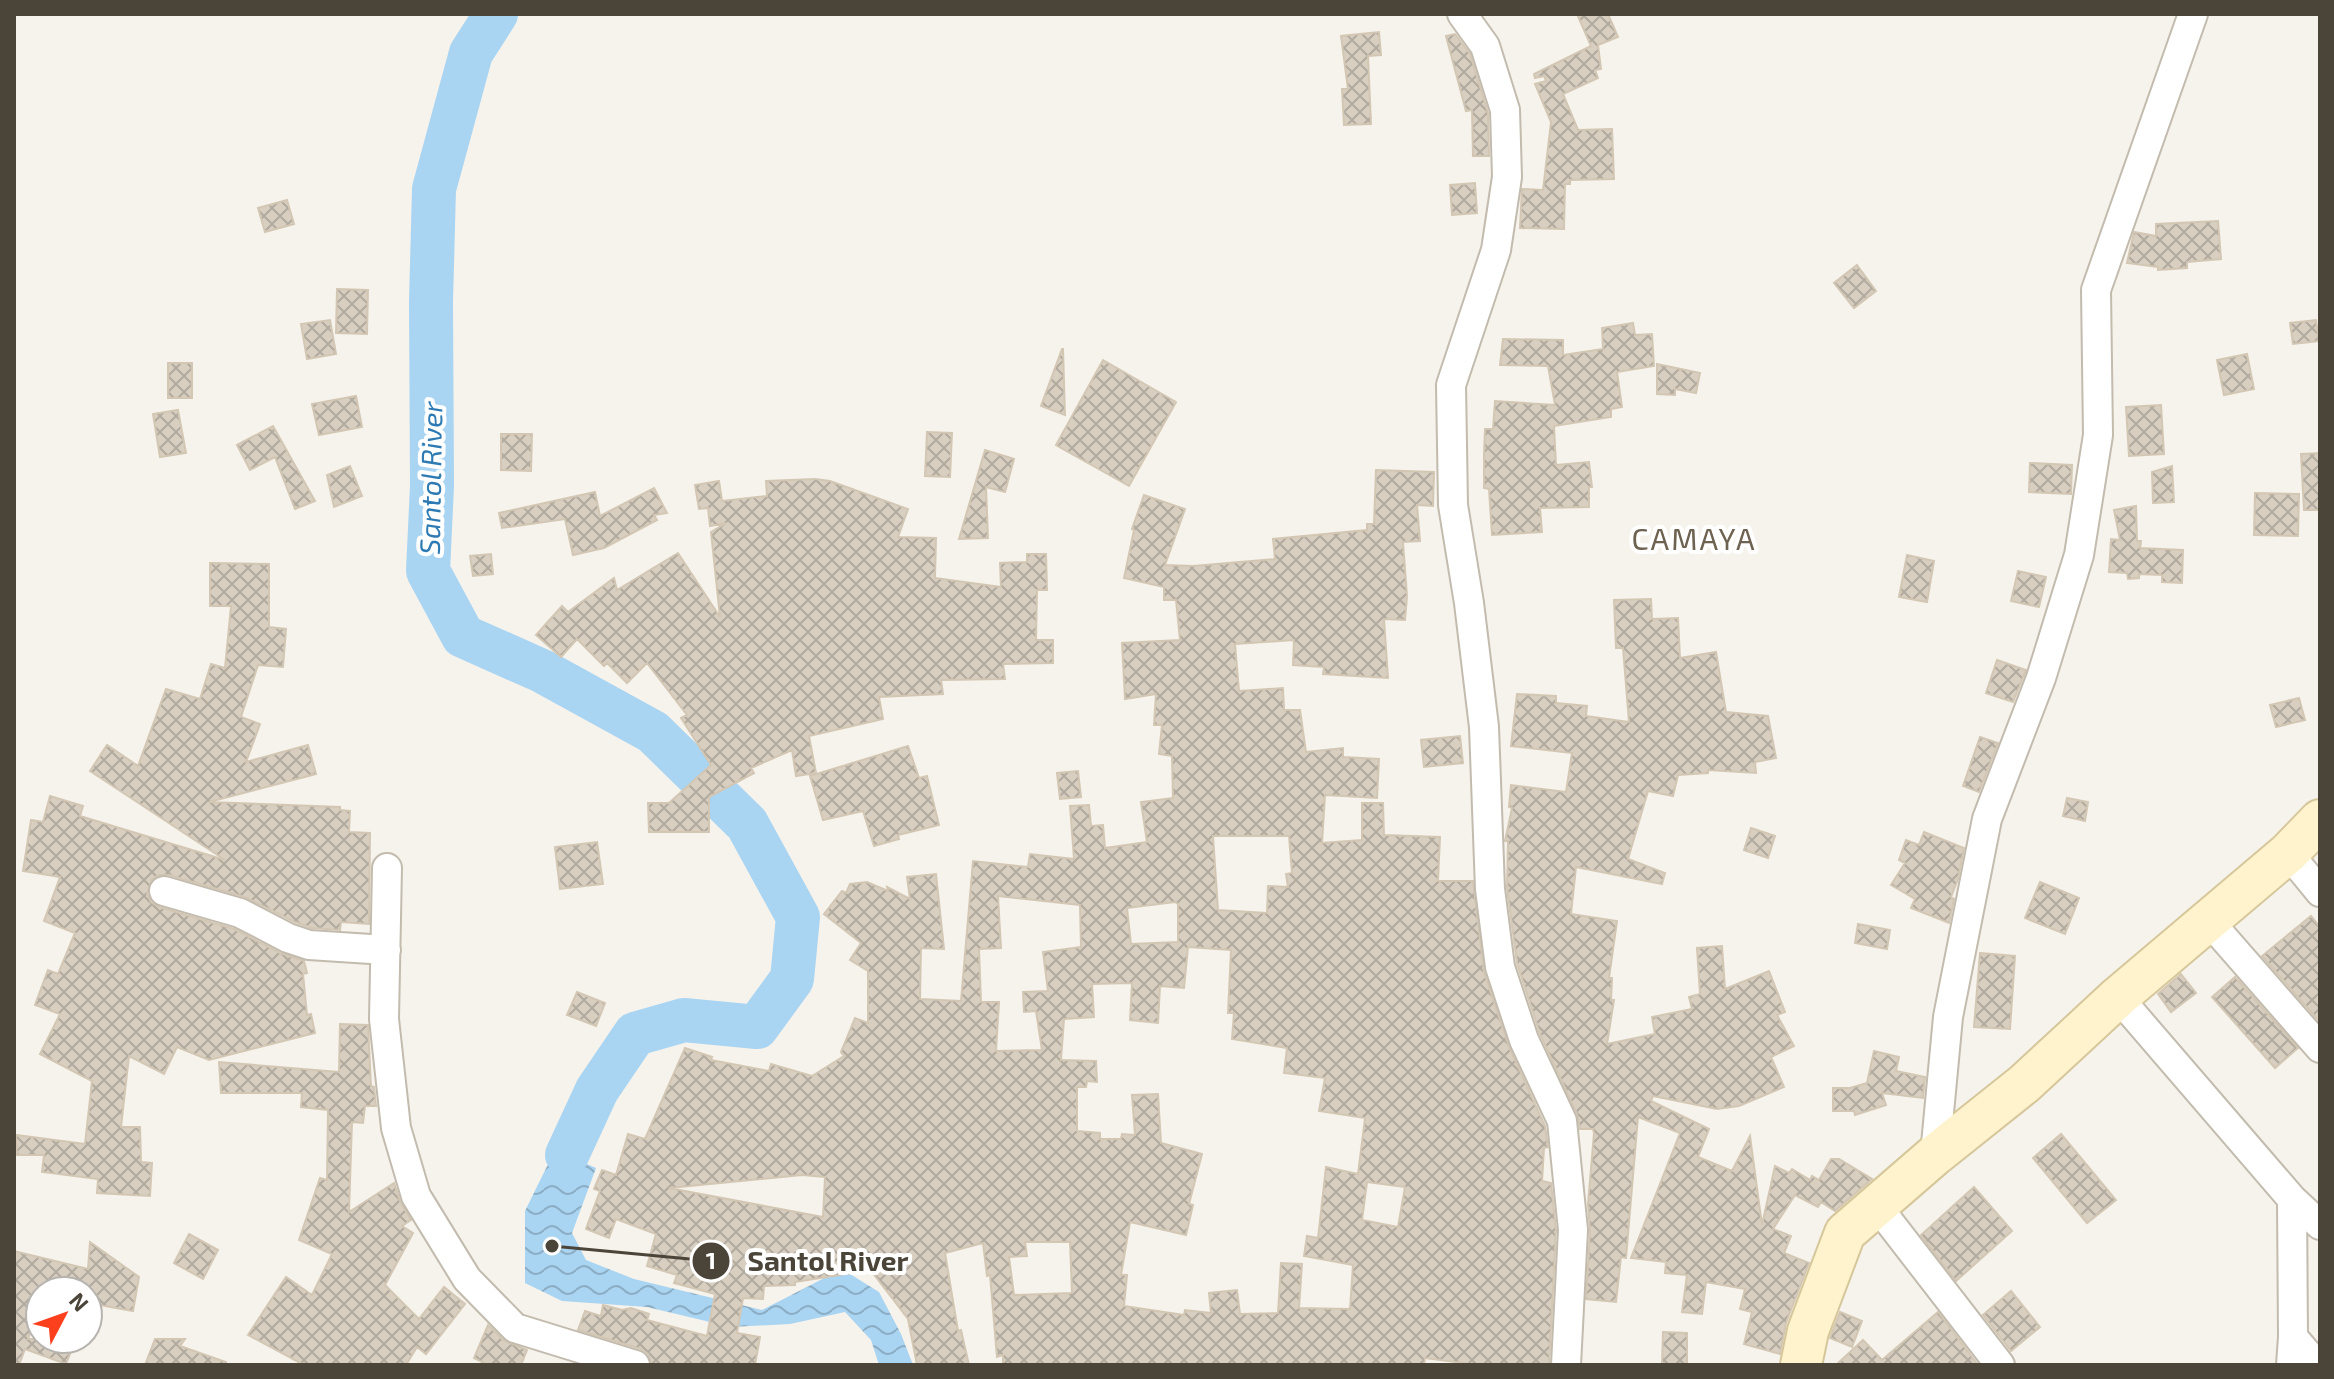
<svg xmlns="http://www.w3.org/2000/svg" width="2334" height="1379" viewBox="0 0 2334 1379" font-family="'Exo 2',sans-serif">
<defs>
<pattern id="water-waves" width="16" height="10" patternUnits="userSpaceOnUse" patternTransform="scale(2)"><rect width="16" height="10" fill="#a9d4f2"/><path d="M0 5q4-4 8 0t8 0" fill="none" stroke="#8caec5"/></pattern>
<pattern id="building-cross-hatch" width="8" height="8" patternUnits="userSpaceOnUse" patternTransform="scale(2)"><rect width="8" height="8" fill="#d8cfc1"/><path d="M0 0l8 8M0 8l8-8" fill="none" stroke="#b1aa9e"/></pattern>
</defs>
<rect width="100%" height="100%" fill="#f6f3ec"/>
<!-- water -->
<path fill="url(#water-waves)" d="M555 1150 596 1168 572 1233 586 1260 634 1279 762 1310 842 1269 879 1292 901 1334 913 1365H879L871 1340 845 1312 790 1324 731 1327 647 1307 562 1301 525 1283V1211Z"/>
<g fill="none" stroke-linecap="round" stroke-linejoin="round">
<!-- river -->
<path stroke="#a9d4f2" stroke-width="44" d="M496 14 471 53 434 189 431 302 432 486 428 571 463 636 542 671 653 732 747 824 798 917 792 979 757 1027 684 1020 635 1034 597 1090 567 1155"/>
</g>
<!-- building -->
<path fill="url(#building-cross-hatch)" stroke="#d3c7b4" stroke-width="2" fill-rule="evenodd" d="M1577 14H1608L1618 37 1598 45 1601 69 1595 70 1598 78 1563 94 1578 130 1612 129 1614 179 1570 180V184H1565L1564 229 1520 228 1522 189 1543 190 1551 122 1535 84 1546 81 1544 76 1535 78 1534 74 1591 46Z
M1379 32 1381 55 1368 56 1371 124 1344 125 1342 89H1348L1341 36Z
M1455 34 1470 54 1488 113 1489 156H1473L1472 110 1466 111 1446 36Z
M1475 183 1477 213 1452 215 1450 185Z
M287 200 294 224 265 232 258 208Z
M2218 221 2221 259 2187 262V268L2158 270V267L2127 263 2134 232 2156 236V224Z
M1857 265 1876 291 1854 308 1834 283Z
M337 289 368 290 367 334 336 333Z
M330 320 336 354 307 359 301 324Z
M2316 320 2319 341 2293 344 2290 323Z
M1633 323 1635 335 1652 334 1654 366 1617 372 1622 407 1611 409V417L1554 426 1556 465 1589 462 1592 487H1589V507L1540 508 1542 532 1492 535 1489 489 1484 488V454L1485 429H1493L1495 401 1555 405 1548 366 1500 365 1503 339 1563 340V355L1603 349 1602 328Z
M1062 349H1063L1065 415 1041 406Z
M2247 354 2254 389 2224 395 2217 360Z
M1103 360 1176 402 1129 486 1056 445Z
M168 363H192V398H168Z
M1657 364 1700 373 1696 393 1675 389V395L1657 394Z
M356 396 362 427 319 435 312 404Z
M2161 405 2164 454 2129 456 2126 407Z
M178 410 186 453 160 457 153 414Z
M273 426 315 501 295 509 275 457 250 470 237 445Z
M927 432 952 433 950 477 925 476Z
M501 434H532L531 471 501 470Z
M985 450 1014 459 1005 492 986 487 988 538 959 539Z
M2320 453V510H2304L2301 454Z
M2030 463 2072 465 2071 494 2029 492Z
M350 466 362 496 334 507 327 475Z
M2172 466 2174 502 2153 503 2152 472Z
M1376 470 1434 472 1433 506 1417 505 1420 541 1403 542 1407 596 1405 620 1384 619 1388 678 1323 674 1324 667 1293 665 1294 640 1235 644 1239 691 1283 688 1284 710H1300L1306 752 1343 748V757L1379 759 1377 798 1325 795 1322 843 1362 840V803H1383L1384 835 1440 837 1438 881H1473L1484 972 1509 1047 1545 1126 1548 1147 1544 1148 1542 1181 1551 1183 1556 1230 1549 1365H1478L1425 1358 1424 1365H1003V1355L997 1357 990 1275 987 1276 983 1243 945 1253 958 1331 961 1330 969 1365H917L908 1319 869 1268 864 1271 795 1282V1285L764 1286 763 1299 743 1298 737 1333 760 1337 755 1365H652L648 1354 641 1349 578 1330 585 1311 601 1316 603 1305 622 1310 631 1308 649 1314 647 1320 707 1336 715 1294 674 1283 677 1275 647 1266 656 1234 616 1219 609 1238 586 1229 600 1191 594 1189 602 1170 616 1175 628 1134 645 1139 685 1048 712 1057 711 1060 769 1071 771 1064 812 1076 844 1056 841 1052 855 1018 868 1023V971L850 960 861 943 824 914 842 891 846 893 850 884 867 882 888 891 887 887 910 899 907 877 936 874 944 949 921 948 920 999 961 1001 973 861 1028 867 1030 854 1074 859 1070 806 1089 805 1091 826 1103 825 1105 848 1147 842 1141 802 1173 798 1172 756 1159 754 1162 725H1154L1156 694 1125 699 1122 643 1180 640 1176 600H1164V587L1124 578 1134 530 1132 529 1144 495 1185 509 1165 565 1193 566 1275 559 1273 539 1367 530V524H1374ZM1213 836H1289L1292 873 1286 874 1288 887 1268 886 1267 913 1218 910ZM998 896 1080 905 1081 947 1043 952 1048 991 1023 992 1024 1012 1036 1011 1042 1050 996 1051 999 1002H981L979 949 1001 948ZM1175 902 1178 904V942L1131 944 1127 908ZM1188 947 1231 950 1228 1013H1234L1232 1039 1287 1048 1284 1073 1325 1078 1319 1111 1365 1118 1358 1174 1326 1167 1318 1238 1307 1236 1304 1256 1353 1265 1350 1309 1299 1308 1302 1264 1281 1263 1278 1313 1240 1314 1237 1290 1209 1293 1211 1313 1185 1310 1184 1315 1124 1306 1127 1275H1121L1130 1222 1186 1235 1193 1205 1189 1204 1202 1154 1161 1143 1158 1094 1132 1095 1135 1135 1122 1134 1121 1139H1100V1133L1077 1131V1087H1086L1087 1081 1097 1082 1096 1061 1061 1060 1064 1019 1094 1017 1092 984 1132 983 1130 1020 1158 1023 1160 986 1184 988ZM802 1175 825 1177 823 1217 669 1188ZM1367 1182 1405 1187 1398 1227 1362 1220ZM1025 1242H1070L1072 1293 1014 1295 1009 1257 1027 1256Z
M815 479 830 481 908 509 898 537 936 538 935 578 1001 587 1000 563 1027 562V554H1046L1047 590H1037L1036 640H1053V663L1003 664 1005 679 941 680 943 694 879 697 883 719 809 736 816 773 796 776 792 750 751 768 754 773 709 797V832H649L648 803H669L711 765 681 718 687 715 647 663 627 683 607 663 604 666 577 639 561 657 536 635 562 606 568 612 614 578 617 590 678 553 720 617 711 532 726 523 710 526 708 508 699 509 695 485 719 481 722 501 767 496 766 481Z
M654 488 667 513 654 515 657 520 604 548 573 555 565 519 502 528 499 513 595 492 600 516Z
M2255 493 2299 494 2298 536 2254 535Z
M2136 506 2137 541H2141L2140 548 2183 550 2182 583 2162 582V575L2139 574V578L2128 579 2127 573 2109 572 2111 539 2120 540 2114 510Z
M491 554 493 574 473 576 470 556Z
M1907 555 1934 561 1927 602 1899 597Z
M210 563 269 564V627L286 629 283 667 258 665 241 717 260 724 246 762 308 745 316 774 209 802 340 807V810L350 811 349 832 370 833 369 924 341 922 340 930 312 928 295 922 245 897 169 875H159L152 879 147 894 151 902 159 907 234 929 280 953 304 961 307 973 303 974 307 1015 311 1014 315 1033 209 1060 177 1047 164 1074 129 1056 121 1127H140L141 1162 152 1163 150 1196 97 1193 98 1179 42 1172 44 1155H17L16 1135 85 1144 92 1081 40 1054 60 1014 35 1005 48 970 58 974 75 933 44 921 60 877 23 871 31 820 43 822 50 796 83 806 80 816 225 860 90 771 107 745 138 766 166 689 200 699 211 664 225 668 231 606H210Z
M2018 571 2046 577 2039 607 2011 601Z
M1651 599 1652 619 1678 618 1680 658 1716 652 1726 712 1768 716 1776 758 1755 762 1756 773 1708 770V773L1678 775 1673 796 1648 791 1628 859 1665 873 1662 884 1576 867 1571 914 1617 921 1609 978H1612L1611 1000H1614L1607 1044 1655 1034 1652 1017 1692 1009 1689 997 1700 994 1697 948 1722 946 1725 989 1769 971 1785 1012 1777 1015 1794 1046 1771 1057 1784 1087 1739 1106 1717 1109 1653 1096 1651 1101 1709 1129 1698 1157 1732 1171 1750 1136 1762 1225 1775 1166 1789 1173 1792 1169 1810 1180 1812 1176 1819 1180 1831 1159H1839L1872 1179 1835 1211 1821 1202 1818 1207 1795 1195 1773 1229 1791 1236 1784 1253 1809 1263 1786 1323 1780 1354 1744 1344 1752 1312 1740 1309 1745 1289 1706 1282 1702 1314 1682 1312 1687 1275 1665 1273 1666 1262 1631 1258 1680 1133 1638 1117 1626 1258 1621 1257 1616 1302 1586 1299 1590 1231 1588 1204 1594 1133 1593 1129H1580L1577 1114 1540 1034 1517 963 1507 888 1508 841H1505L1512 808 1509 807 1511 785 1566 792 1572 753 1511 746 1517 694 1556 696V703L1587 706 1586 716 1629 722 1623 648H1616L1614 600Z
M1997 660 2026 670 2013 702 1986 693Z
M2299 698 2305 720 2276 727 2270 705Z
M1460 736 1463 763 1424 767 1421 740Z
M1980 737 1998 743 1979 792 1963 786Z
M908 746 919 778 927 776 939 825 898 835 899 839 874 846 863 811 823 820 810 776Z
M1078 771 1081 797 1060 799 1057 773Z
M2067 798 2088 802 2085 821 2063 816Z
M1751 828 1775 836 1768 858 1744 850Z
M1924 832 1964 848 1958 879 1951 897 1954 899 1949 923 1911 908 1915 899 1891 885 1905 863 1899 860 1906 840 1919 845Z
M597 842 603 884 560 889 555 847Z
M2040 882 2079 898 2065 934 2025 918Z
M2311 916 2320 927V1022L2262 956Z
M1858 924 1890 930 1887 949 1855 943Z
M1980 953 2015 956 2010 1029 1974 1027Z
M2181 974 2196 993 2171 1012 2158 994Z
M2235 977 2298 1048 2275 1068 2212 997Z
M577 992 605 1003 596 1026 567 1015Z
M340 1024 368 1025 371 1086 374 1087 376 1106H365L363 1123 352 1122 349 1212 394 1183 400 1201 411 1220 402 1226 413 1233 385 1285 419 1319 444 1287 465 1304 426 1354 417 1347 406 1365H304L248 1335 286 1277 312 1295 332 1254 299 1240 320 1178 327 1180 328 1110 301 1107 302 1093H221L219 1062 339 1072Z
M1874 1051 1899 1057 1896 1071 1925 1077 1923 1098 1882 1093 1886 1105 1855 1115 1854 1111H1833V1088H1850L1867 1083Z
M2061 1134 2116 1200 2087 1223 2033 1158Z
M1974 1187 2012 1231 1956 1281 1921 1235Z
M189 1234 218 1250 203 1279 174 1263Z
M90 1242 139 1277 133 1311 88 1303V1291H40V1306L28 1339H76L66 1364 25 1349 19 1365H14V1251L88 1269Z
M2011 1291 2040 1327 2011 1351 1983 1315Z
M1840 1312 1862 1321 1852 1347 1830 1338Z
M1938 1312 1978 1365H1836L1863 1340 1882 1360Z
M488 1325 503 1340 527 1350 521 1365H488L474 1358Z
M1663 1332 1687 1333V1365H1662Z
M155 1339H185L180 1346 226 1362 225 1365H145Z"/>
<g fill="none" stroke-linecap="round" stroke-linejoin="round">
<!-- street casing -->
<g stroke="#c2bbae" stroke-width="32">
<path id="street" d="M1462 14 1485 46 1505 110 1507 177 1496 250 1451 385 1453 505 1469 603 1484 727 1490 889 1500 967 1524 1040 1562 1121 1573 1230 1566 1365
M2288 853 2320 892
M387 868 384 1019 396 1128 416 1196 467 1279 515 1328 635 1365
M164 891 240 913 288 938 309 945 386 950
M2208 920 2320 1048
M2118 997 2292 1199 2293 1337 2291 1365
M1935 1155 1948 1017 1987 819 2041 678 2079 555 2098 435 2096 290 2193 14
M2292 1199 2320 1225
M1877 1206 2000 1365
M2293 1337 2317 1365"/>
</g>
<!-- secondary casing -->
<g stroke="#d6c79b" stroke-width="44">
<path id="secondary" d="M1801 1365 1808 1331 1845 1233 1935 1155 2024 1084 2118 997 2288 853 2320 820"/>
</g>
<!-- street -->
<use href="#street" stroke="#fff" stroke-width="28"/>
<!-- secondary -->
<use href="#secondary" stroke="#fff3cd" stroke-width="40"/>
</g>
<g text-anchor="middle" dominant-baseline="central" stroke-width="8" stroke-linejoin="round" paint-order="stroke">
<!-- water labels -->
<g font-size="28" font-style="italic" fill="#2e7ab2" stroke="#fff">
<text transform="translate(430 478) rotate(-89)">Santol River</text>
</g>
<!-- quarter labels -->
<g font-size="30" letter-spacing="2" fill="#6e6250" stroke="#fff">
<text x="1694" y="538">CAMAYA</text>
</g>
</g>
<!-- callouts -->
<path fill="none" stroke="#4b4439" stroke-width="3" d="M552 1246L711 1261"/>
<g fill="#4b4439" stroke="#fff" stroke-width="3">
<circle cx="552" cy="1246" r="8"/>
<circle cx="711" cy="1261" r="20"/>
</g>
<g font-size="24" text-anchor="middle" font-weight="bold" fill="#fff">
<text x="711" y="1269">1</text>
</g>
<g font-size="28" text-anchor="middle" font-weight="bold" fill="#4b4439" stroke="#fff" stroke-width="8" stroke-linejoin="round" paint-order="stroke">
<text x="828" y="1271">Santol River</text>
</g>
<!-- border -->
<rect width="2334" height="1379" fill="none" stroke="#4b4439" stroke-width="32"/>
<!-- north arrow -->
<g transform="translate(64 1315) rotate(49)"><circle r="38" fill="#ffffff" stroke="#b7b4b0" stroke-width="2"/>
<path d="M0-6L14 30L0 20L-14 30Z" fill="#fc3f1d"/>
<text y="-12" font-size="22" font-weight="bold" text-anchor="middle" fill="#4b4439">N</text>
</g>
</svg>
